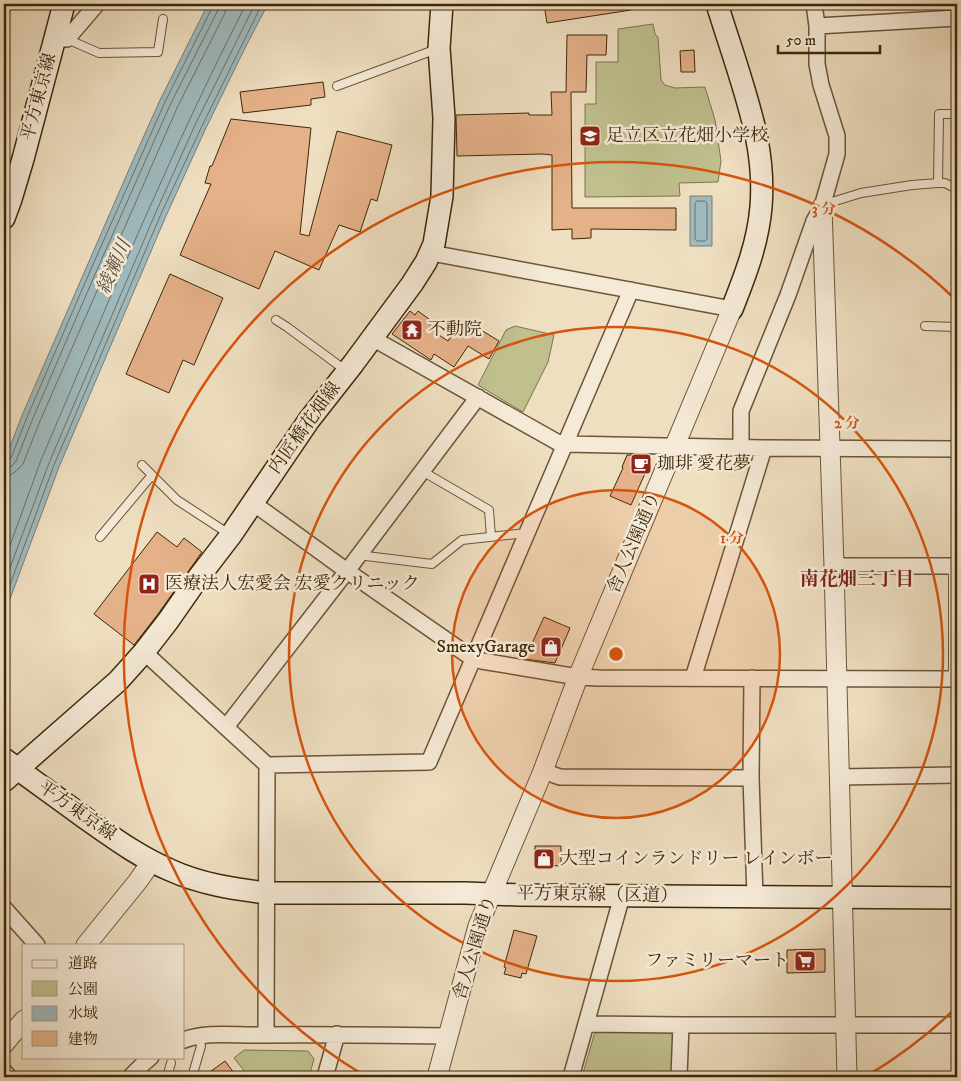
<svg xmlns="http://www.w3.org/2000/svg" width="961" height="1081" viewBox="0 0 961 1081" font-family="'IM FELL DW Pica','Noto Serif JP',serif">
<rect width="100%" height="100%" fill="#efdfc1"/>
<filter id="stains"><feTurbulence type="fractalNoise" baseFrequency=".004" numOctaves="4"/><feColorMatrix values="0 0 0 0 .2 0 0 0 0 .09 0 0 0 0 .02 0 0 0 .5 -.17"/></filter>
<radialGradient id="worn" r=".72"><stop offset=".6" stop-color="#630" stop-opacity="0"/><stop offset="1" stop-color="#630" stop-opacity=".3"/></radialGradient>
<!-- green -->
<path fill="#bfc08e" stroke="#7e744c" d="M653 24 655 34 658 37 661 80 665 85 675 88 705 87 715 120 721 161 718 182 679 183 680 196 585 197V104H596V62H618V29Z
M515 326 554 335 548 362 523 412 478 385 506 330Z
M598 1031H670L674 1037 673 1077H582L594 1035Z
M244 1050 308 1051 314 1059 309 1077H249L234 1058Z"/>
<!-- water -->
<path fill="#9fbabe" stroke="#787f76" d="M208 4H268L245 48 205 130 166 216 59 467 4 615V462L23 413 134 158 160 100Z
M690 196H712V246H690Z"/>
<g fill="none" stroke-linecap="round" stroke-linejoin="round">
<!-- shore -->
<path stroke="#6e7064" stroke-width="1" d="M697 201H705L707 203V239L705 241H697L695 239V204Z
M4 461H8L11 458 28 415 91 269 165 102 212 8V4
M4 468 12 466 16 461 33 418 96 272 170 105 218 10 219 4
M4 475H10L15 472 23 464 40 421 152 165 177 108 225 13 226 4
M4 562 41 460 56 425C116 283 176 141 246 4
M4 584 49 463 156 212 195 125 255 4
M4 601 54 465 161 214 201 128 262 4"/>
</g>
<!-- building -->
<path fill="#e5b189" stroke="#3d2709" d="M544 4H631V10L547 23Z
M567 35H607L606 55H587L586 92H571L572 208H676V230L591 229V238L572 239V229L552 230V155L542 154 457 156 456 115 529 113V115H552L551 92H566Z
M694 50 695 72H681L680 51Z
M323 82 325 97 311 99V105L243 113 240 92Z
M231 119 311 128 300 234 309 236 337 131 392 145 377 201 371 199 360 232 339 225 319 270 275 251 259 289 180 255 211 184 205 183 210 166H212Z
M170 274 223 298 194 365 183 360 169 393 126 374Z
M410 311 415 315 418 311 429 319 427 323 432 326 430 329 448 341 459 324 477 336 481 330 499 341 489 359 468 346 454 367 434 354 431 360 392 334Z
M627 455H640L651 460 631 505 610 496 623 468 622 467Z
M157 532 177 547 184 538 202 552 158 614 134 645 94 614Z
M544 617 570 628 555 663 525 659Z
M535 846H561V866L539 865V857H535Z
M514 930 537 936 526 974 522 973 521 978 504 974 506 968 504 967Z
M825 949V972L787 973V950Z
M225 1061 237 1077H203Z"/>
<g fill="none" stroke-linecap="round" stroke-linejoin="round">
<!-- service casing -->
<g stroke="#6a5537" stroke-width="10">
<path id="service" d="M67 39 99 53 158 52 163 19
M337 86 437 49
M938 183 939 114H957
M824 202H832L861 193 912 185 938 183H945L957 189
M276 320 287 327 345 370
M925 326 957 327
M142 465 177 500 229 534
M422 471 489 510 491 537
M100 537 152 475
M358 555 432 564 462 540 526 533
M953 679V566
M167 1077 171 1063
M192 1077 201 1046 199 1037"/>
</g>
<!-- minor casing -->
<g stroke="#6a5537" stroke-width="18">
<path id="minor" d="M817 26 957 18
M55 39H67L97 4
M431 252 442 255 732 309
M372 338 557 442 565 444 764 448 957 449
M741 447V411L788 295 814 221 822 207 837 154V136L821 85 817 64V26L814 4
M253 503 347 571 472 658 482 661 578 677 599 678 957 679
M834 566H957
M144 652 267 765 429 762 631 290
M693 678 764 448
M752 678 751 778 755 897
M226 727 347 571 478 397
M543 771 560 777 751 778
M839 777 957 775
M4 908 37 945
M587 1024 681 1025H957
M266 1035 267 765
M184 1040C205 1032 230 1035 252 1035 318 1034 383 1035 448 1036
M4 1071 9 1077
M130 1077 144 1063 151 1057
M325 1077 337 1034
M571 1077 622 896
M679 1077 681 1025"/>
</g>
<!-- tertiary casing -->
<g stroke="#6a5537" stroke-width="21">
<path id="tertiary" d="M822 207 834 566 847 1077
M86 945 138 881 152 861
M4 1044 24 1020
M437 1077 478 926 543 771 578 677 732 309"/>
</g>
<!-- secondary casing -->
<g stroke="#3d2709" stroke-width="24">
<path id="secondary" d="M717 4C724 27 732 50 739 73 753 118 765 158 761 207 758 243 745 276 732 309
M4 218 11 199 23 159 64 4
M4 759C31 779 58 798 85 818 112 837 139 857 170 870 200 884 234 889 267 893H465L519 895 957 898
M4 781 118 681 144 652 168 621 198 578 231 535 309 420 353 364 412 284 426 262 434 244 442 196 444 118 439 48 442 4"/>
</g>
<!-- service -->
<use href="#service" stroke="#f5ead7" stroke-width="8"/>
<!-- minor -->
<use href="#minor" stroke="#f5ead7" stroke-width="15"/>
<!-- tertiary -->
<use href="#tertiary" stroke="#f5ead7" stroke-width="19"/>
<!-- secondary -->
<use href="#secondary" stroke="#f5ead7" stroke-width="21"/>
</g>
<!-- distance rings -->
<circle cx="616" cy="654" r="164" fill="#d7540c" fill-opacity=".12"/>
<g fill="none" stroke="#d7540c" stroke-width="2.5">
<circle cx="616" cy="654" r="164"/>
<circle cx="616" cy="654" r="327"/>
<path d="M957 1007A491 491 0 0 1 865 1077M367 1077A491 491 0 1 1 957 301"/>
</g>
<!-- icons -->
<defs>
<g id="school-square" transform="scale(1.125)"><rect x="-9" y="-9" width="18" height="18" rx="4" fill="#8f2418" stroke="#f5ead7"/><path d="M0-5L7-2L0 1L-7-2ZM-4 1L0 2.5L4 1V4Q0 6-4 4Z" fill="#fff"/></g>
<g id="temple-square" transform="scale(1.125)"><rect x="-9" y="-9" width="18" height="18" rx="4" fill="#8f2418" stroke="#f5ead7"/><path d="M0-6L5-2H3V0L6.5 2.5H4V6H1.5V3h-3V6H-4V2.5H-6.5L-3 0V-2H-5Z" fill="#fff"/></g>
<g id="cafe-square" transform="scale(1.125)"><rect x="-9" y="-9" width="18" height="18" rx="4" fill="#8f2418" stroke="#f5ead7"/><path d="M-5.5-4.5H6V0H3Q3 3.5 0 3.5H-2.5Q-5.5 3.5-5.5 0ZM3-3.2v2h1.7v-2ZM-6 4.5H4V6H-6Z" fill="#fff"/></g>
<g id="hospital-square" transform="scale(1.125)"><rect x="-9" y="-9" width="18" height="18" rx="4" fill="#8f2418" stroke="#f5ead7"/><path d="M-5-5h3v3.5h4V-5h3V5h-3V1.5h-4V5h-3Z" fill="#fff"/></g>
<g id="shop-square" transform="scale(1.125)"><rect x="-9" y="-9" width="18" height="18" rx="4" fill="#8f2418" stroke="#f5ead7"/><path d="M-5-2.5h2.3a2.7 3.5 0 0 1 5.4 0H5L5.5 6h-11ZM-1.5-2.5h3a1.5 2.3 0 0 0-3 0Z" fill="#fff"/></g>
<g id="supermarket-square" transform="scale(1.125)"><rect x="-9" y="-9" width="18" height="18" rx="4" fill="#8f2418" stroke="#f5ead7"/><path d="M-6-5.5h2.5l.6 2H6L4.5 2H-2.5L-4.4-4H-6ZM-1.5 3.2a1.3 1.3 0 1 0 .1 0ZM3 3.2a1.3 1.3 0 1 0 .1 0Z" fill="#fff"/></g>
</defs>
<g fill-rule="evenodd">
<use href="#school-square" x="590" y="136"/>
<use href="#temple-square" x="412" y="330"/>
<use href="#cafe-square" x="641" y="464"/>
<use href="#hospital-square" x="149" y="584"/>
<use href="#shop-square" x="551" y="647"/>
<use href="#shop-square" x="544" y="859"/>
<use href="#supermarket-square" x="805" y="961"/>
</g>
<g text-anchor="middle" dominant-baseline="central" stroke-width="5" stroke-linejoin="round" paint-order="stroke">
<!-- street labels -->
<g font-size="18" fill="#3d2709" stroke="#f5ead7">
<text transform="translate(39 97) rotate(-75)">平方東京線</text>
<text transform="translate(305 428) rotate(-54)">内匠橋花畑線</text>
<text transform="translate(634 543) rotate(-67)">舎人公園通り</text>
<text transform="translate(77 811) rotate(35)">平方東京線</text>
<text transform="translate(597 895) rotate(1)">平方東京線（区道）</text>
<text transform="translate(475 948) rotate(-73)">舎人公園通り</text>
</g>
<!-- poi labels -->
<g font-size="18" fill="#3d2709" stroke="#f5ead7" text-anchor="start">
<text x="606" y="136">足立区立花畑小学校</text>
<text x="428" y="330">不動院</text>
<text x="657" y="464">珈琲 愛花夢</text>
<text x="165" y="584">医療法人宏愛会 宏愛クリニック</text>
<text x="535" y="647" text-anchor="end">SmexyGarage</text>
<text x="560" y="859">大型コインランドリー レインボー</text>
<text x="789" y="961" text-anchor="end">ファミリーマート</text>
</g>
<!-- water labels -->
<g font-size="19" font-style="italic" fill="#564c36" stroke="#f5ead7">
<text transform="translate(114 267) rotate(-66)">綾瀬川</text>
</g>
<!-- neighbourhood labels -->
<g font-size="19" font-weight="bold" fill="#7a1f14" stroke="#f5ead7">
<text x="857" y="579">南花畑三丁目</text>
</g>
</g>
<circle cx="616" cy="654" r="8" fill="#d7540c" stroke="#f5ead7" stroke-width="2.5"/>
<g font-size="15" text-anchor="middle" font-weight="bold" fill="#d7540c" stroke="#f5ead7" stroke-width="5" stroke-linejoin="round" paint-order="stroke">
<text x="824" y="214">3 分</text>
<text x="847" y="428">2 分</text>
<text x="732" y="543">1 分</text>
</g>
<!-- margin -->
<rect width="961" height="1081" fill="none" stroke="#efdfc1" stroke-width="20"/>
<rect x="5" y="5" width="951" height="1071" fill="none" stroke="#3d2709" stroke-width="2.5"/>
<rect x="10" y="10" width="941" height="1061" fill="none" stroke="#3d2709"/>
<!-- legend -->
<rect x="22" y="944" width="162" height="115" fill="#f5ead7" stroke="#ab9c85"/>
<rect x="32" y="960" width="25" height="8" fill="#f5ead7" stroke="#ab9c85"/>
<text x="68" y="968" font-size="15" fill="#3d2709">道路</text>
<rect x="32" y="981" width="25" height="15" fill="#bfc08e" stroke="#ab9c85"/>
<text x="68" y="994" font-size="15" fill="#3d2709">公園</text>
<rect x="32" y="1006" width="25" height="15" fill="#9fbabe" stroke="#ab9c85"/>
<text x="68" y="1018" font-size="15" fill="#3d2709">水域</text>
<rect x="32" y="1031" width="25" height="15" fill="#e5b189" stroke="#ab9c85"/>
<text x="68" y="1044" font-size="15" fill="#3d2709">建物</text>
<!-- scale -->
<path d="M778 45v8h102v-8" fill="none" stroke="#3d2709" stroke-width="2.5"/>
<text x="786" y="45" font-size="15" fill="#3d2709" stroke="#f5ead7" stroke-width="4" paint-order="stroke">50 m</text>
<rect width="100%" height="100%" filter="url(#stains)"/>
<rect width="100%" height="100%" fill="url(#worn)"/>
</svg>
